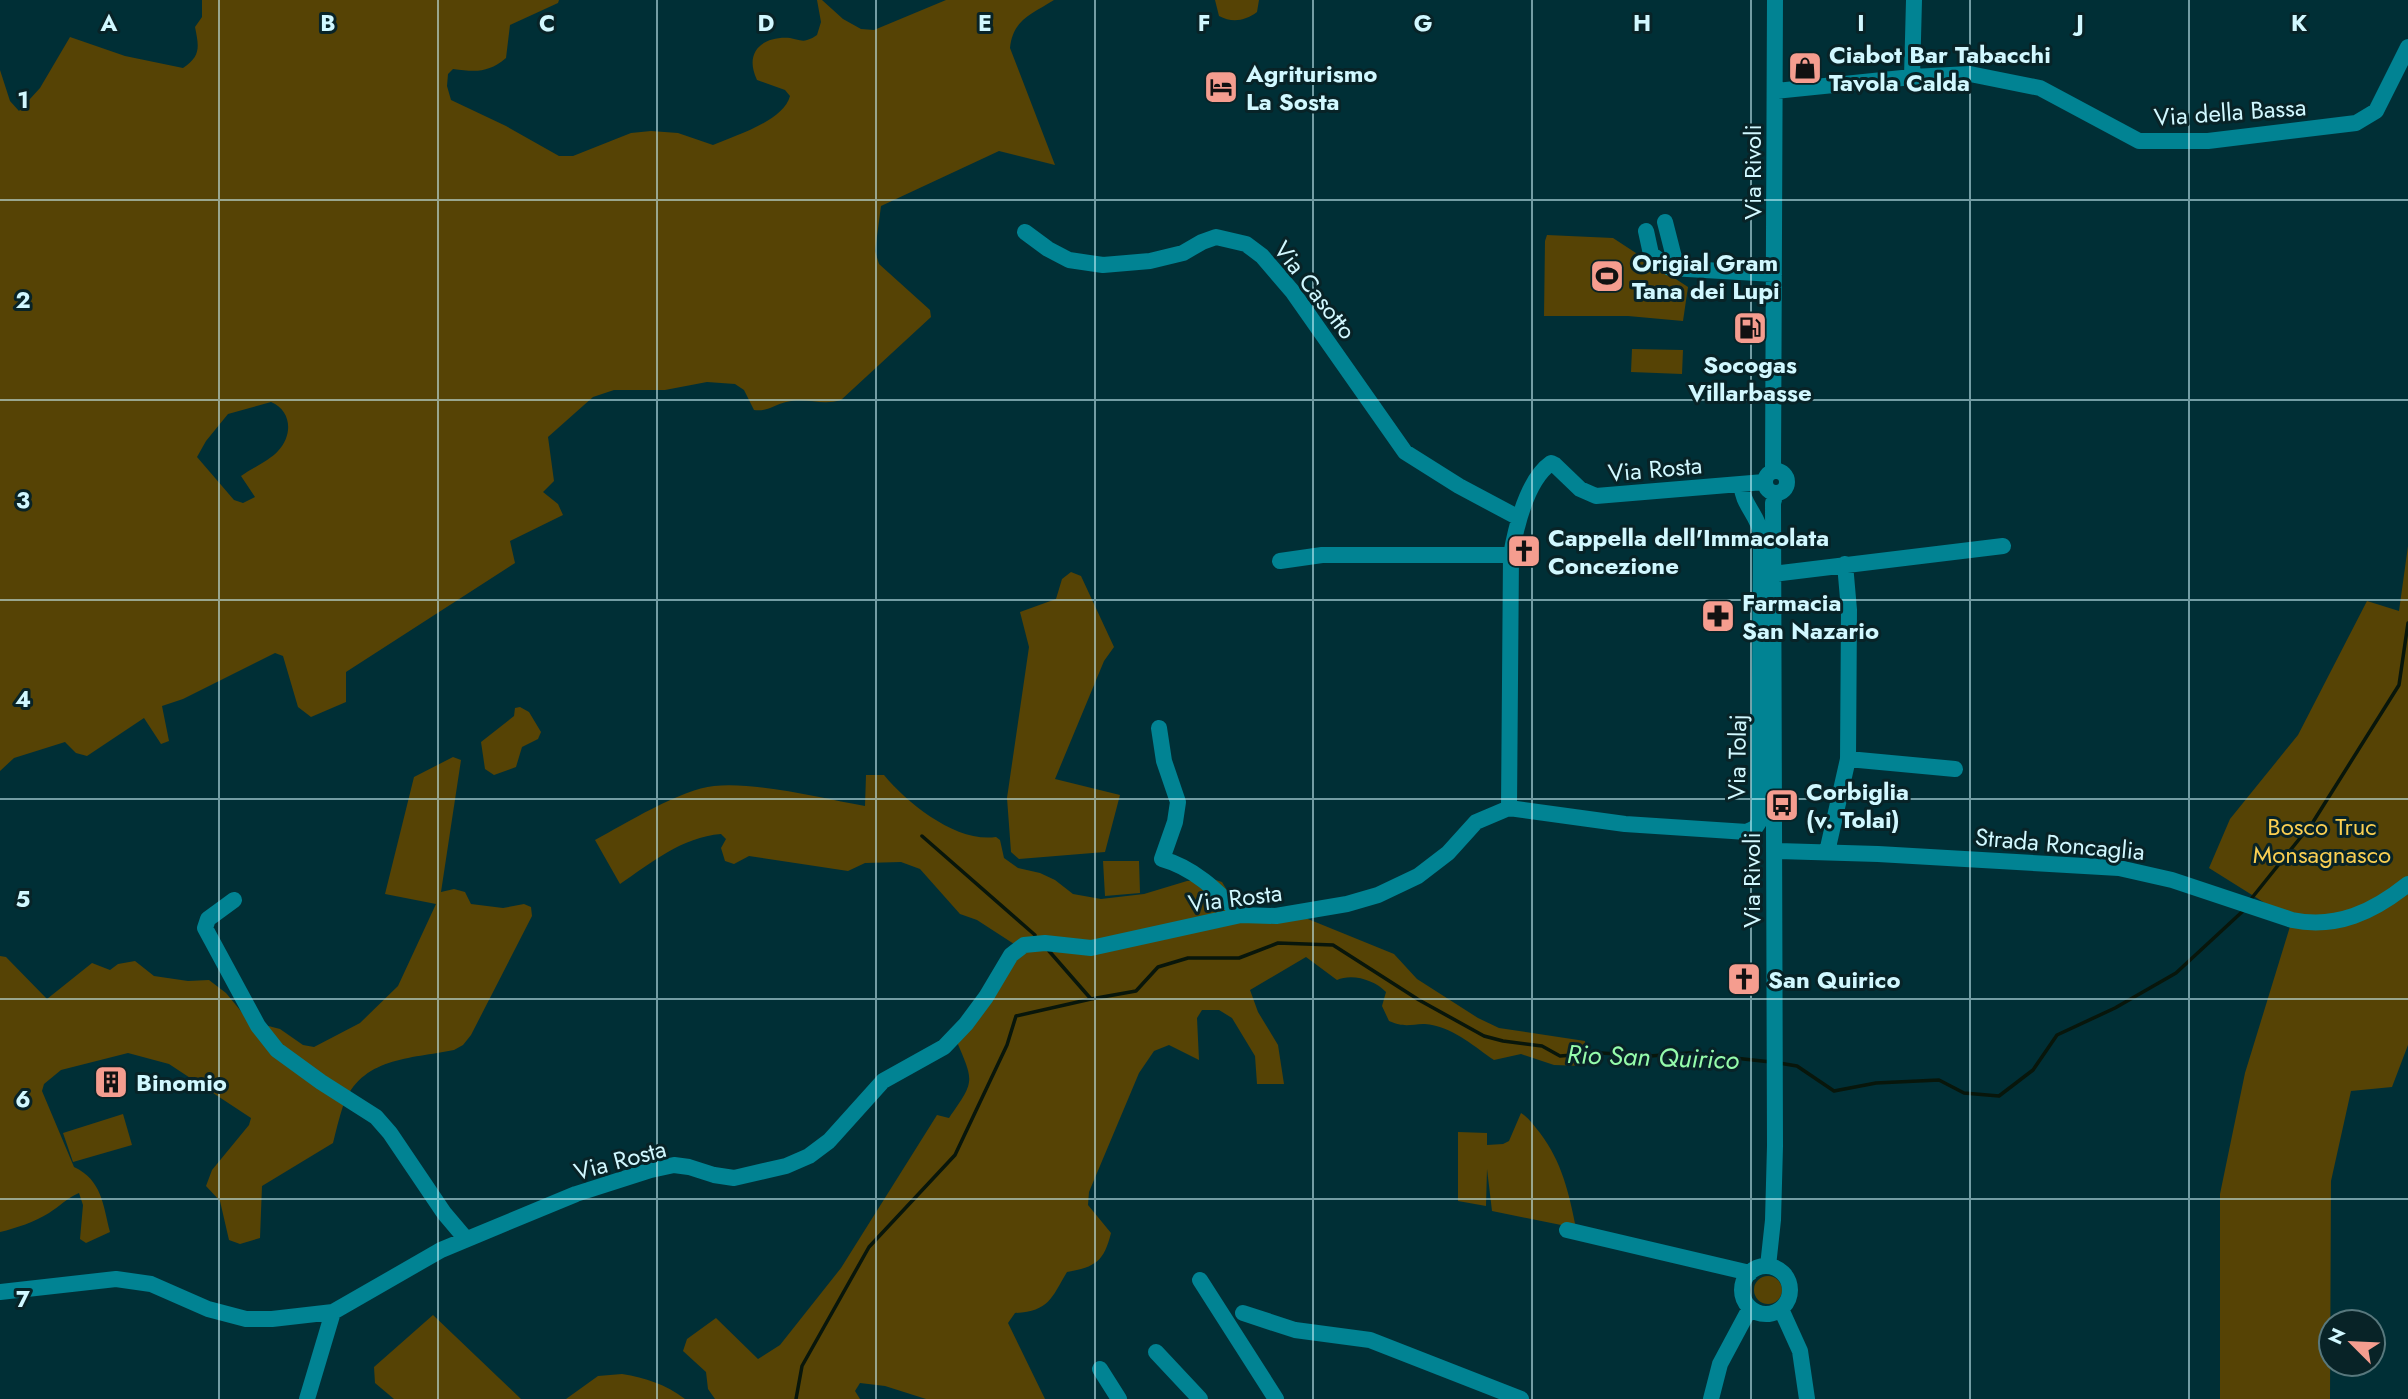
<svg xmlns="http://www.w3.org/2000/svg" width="2408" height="1399" viewBox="0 0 2408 1399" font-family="Jost,sans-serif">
<rect width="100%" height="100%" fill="#002f36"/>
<!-- green -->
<path fill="#564305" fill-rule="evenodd" d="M202 0H559L558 3 510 25 506 58C488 73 476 72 453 69L448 74 447 86 451 100 506 126 559 156H573L631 133 651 131 678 133 713 145C734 136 784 121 790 96L785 90 757 80C744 53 761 36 790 38 795 39 802 42 807 40 811 39 814 37 817 35L821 22 817 0H822L843 19 861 29 874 30 946 0H1054C1032 14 1013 19 1010 48L1055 165 999 151 881 206 875 251 879 264 930 310 931 317 841 400C821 406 807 397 786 402 774 405 767 412 754 410L744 390 735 384 707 382 665 390H614L593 397 548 437 554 481 543 492 558 504 563 515 510 541 515 563 346 672V702L311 717 298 707 283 656 275 653 183 699 162 706 169 741 161 744 144 718 87 756 76 753 65 742 14 758 0 771V70L10 101 19 111 40 88 70 37 125 56 183 68C201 56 199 47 195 27L202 17ZM271 402C292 411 293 435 278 451 269 461 252 468 241 476L255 497 243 503 234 500 197 457 206 441 228 414Z
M1215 0H1259L1257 12C1245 21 1232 23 1219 16Z
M1547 235 1613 238 1688 287 1683 321 1628 316H1544L1545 241Z
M1632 349 1683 350 1682 374 1631 372Z
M2408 546V1045L2392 1087 2351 1091 2331 1181 2330 1399H2220V1194L2245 1073 2292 920 2209 868 2230 819 2298 735 2367 601 2399 611Z
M1071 572 1081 576 1114 647 1104 661 1055 779 1120 795 1105 852 1019 859 1011 852 1007 798 1029 647 1020 612 1056 599 1062 579Z
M520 707 529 712 541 732 538 739 522 747 516 767 494 775 485 769 481 742 514 716 515 708Z
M453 757 461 760 441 892 454 889 465 892 471 904 503 908 524 904 531 907 532 916 471 1035 463 1045 454 1050C410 1059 361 1057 343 1106 339 1118 336 1131 333 1143L262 1186 260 1238 240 1244 229 1240 220 1201 206 1186 212 1170 249 1125 251 1118 169 1064 128 1053 61 1070 44 1084 42 1091 74 1167C102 1180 103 1205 110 1232L86 1243 80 1239 83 1205 79 1193C67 1198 60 1206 49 1213 34 1222 17 1228 0 1232V956L6 957 47 999 92 963 110 970 118 964 135 961 154 976 188 981 209 980 226 993 249 1021 280 1029 303 1045 314 1047 360 1023 398 986 436 904 385 894 414 777Z
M866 775H884C908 804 957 843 996 837L1000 840 1004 858 1018 868 1040 873 1055 880 1073 894 1101 899 1144 894 1187 881 1213 879 1222 882 1234 902V911L1097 942 1014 944 977 920 960 914 920 869 901 862 865 863 848 871 749 856 734 864 725 861 721 848 726 839 721 834C682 837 651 863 620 884L595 840C625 824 681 789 714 786 759 782 820 798 865 806Z
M1103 861H1139L1140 893 1105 896Z
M1303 917 1394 954 1417 979 1478 1018 1499 1028 1585 1041 1583 1066 1554 1065 1521 1054 1494 1060C1476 1048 1455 1029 1432 1025 1415 1021 1409 1030 1389 1021L1382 1006 1386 992C1375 980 1352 973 1337 980L1306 957 1250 990 1258 1012 1278 1045 1284 1084H1257L1255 1056 1232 1018 1219 1010H1202L1197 1018 1199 1060 1169 1045 1154 1051 1139 1073 1089 1192 1088 1205 1111 1233C1104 1261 1096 1267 1067 1272 1051 1299 1049 1311 1015 1313L1008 1323 1045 1399H926L885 1386 860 1383 855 1391 860 1399H715L708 1389 706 1372 683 1351 687 1339 716 1318 758 1359 780 1345 841 1268 937 1115 949 1118C975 1081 974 1082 957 1042L1016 957 1027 947 1090 950 1238 919Z
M1521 1113C1529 1118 1534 1126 1540 1133 1562 1162 1569 1193 1576 1228L1492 1211 1487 1169 1486 1206 1458 1201V1132L1487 1133V1145L1503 1144 1509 1141Z
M123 1114 132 1145 73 1162 63 1133Z
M1754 1290a14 14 0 1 1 28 0a14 14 0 1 1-28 0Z
M433 1315 521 1399H394L375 1383 374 1367Z
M622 1374C646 1378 665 1384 685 1399H566L598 1376Z"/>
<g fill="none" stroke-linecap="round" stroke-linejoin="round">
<!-- stream -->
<path stroke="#08160b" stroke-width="3.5" d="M922 836 1035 935
M2251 899 2313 822 2399 685 2408 623
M1049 951 1091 999 1136 991 1158 967 1188 958H1239L1278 943 1333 945 1419 1000 1484 1036 1503 1041 1542 1046 1560 1056 1601 1053 1650 1056 1689 1053 1771 1062
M1779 1063 1797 1066 1834 1091 1876 1083 1939 1080 1964 1093 1999 1096 2033 1070 2057 1035 2115 1008 2176 973 2243 911
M796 1399 802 1366 869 1247 955 1155 1007 1045 1016 1016 1091 999"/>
<!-- minor -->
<path stroke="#018393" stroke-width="16" d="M1912 77 1914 0
M1776 91 1912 77 1970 74 2040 88 2139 141H2208L2356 123 2376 111 2408 47
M1665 222 1677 269
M1646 231 1651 254 1670 268 1774 274
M1025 232 1048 249 1069 260 1103 265 1150 261 1183 253 1202 242 1216 237 1246 244 1262 256 1292 291 1405 452 1459 486 1519 518
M1765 482a11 11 0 1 1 22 0a11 11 0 1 1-22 0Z
M1773 471 1775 0
M1280 561 1322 555H1511
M1773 574 2003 546
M1159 728 1164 761 1178 802 1175 822 1162 859C1195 868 1218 892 1241 915
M1848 759 1955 769
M1509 808 1625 824 1747 832 1755 828 1759 822 1761 534C1758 514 1741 504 1742 484
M1509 808 1511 555C1516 527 1527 480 1551 463L1555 465 1580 489 1596 496 1764 482
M1774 851 1878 854 2119 868 2172 880 2292 920C2337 929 2373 912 2408 884
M1827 852 1848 759 1849 610 1845 564
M234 900 208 919 205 928 258 1026 277 1050 321 1082 376 1117 390 1133 444 1213 466 1239
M1567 1230 1750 1273
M1768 1266 1773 1220 1775 1146 1773 503 1776 493
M1742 1290a24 24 0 1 1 48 0a24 24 0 1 1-48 0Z
M1200 1280 1276 1399
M0 1292 116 1279 151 1284 208 1309 246 1319H272L333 1312 441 1250 576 1194 651 1170 674 1165 689 1167 714 1175 734 1178 786 1166 809 1156 829 1141 883 1081 944 1047 966 1024 986 997 1011 955 1024 945 1045 943 1091 948 1241 915 1276 916 1347 904 1378 895 1418 876 1448 853 1476 822 1509 808
M1781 1309 1800 1351 1807 1399
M1243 1313 1295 1330 1370 1340 1521 1399
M1156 1352 1200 1399
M1100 1369 1119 1399
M307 1399 333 1312
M1711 1399 1720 1364 1750 1308"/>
</g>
<!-- grid -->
<path fill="none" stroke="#d1f8ff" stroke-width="2" stroke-opacity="0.55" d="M219 0V1399M438 0V1399M657 0V1399M876 0V1399M1095 0V1399M1313 0V1399M1532 0V1399M1751 0V1399M1970 0V1399M2189 0V1399M0 200H2408M0 400H2408M0 600H2408M0 799H2408M0 999H2408M0 1199H2408"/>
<!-- icons -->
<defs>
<g id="shop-square" transform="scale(1.75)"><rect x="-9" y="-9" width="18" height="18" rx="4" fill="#f59d8f" stroke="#082327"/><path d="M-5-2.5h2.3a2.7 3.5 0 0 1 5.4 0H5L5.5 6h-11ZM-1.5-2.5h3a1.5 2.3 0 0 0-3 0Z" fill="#111"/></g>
<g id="hotel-square" transform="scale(1.75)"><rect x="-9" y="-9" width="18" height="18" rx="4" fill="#f59d8f" stroke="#082327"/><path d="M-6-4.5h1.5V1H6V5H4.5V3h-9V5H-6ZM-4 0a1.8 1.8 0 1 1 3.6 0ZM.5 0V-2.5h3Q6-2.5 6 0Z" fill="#111"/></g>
<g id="stadium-square" transform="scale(1.75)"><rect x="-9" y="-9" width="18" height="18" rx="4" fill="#f59d8f" stroke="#082327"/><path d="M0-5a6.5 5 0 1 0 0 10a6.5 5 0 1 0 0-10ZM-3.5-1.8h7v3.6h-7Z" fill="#111"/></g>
<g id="fuel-square" transform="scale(1.75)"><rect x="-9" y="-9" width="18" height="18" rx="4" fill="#f59d8f" stroke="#082327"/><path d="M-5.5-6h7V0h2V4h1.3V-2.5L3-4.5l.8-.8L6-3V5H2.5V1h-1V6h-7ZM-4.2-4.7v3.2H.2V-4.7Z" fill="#111"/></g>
<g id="church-square" transform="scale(1.75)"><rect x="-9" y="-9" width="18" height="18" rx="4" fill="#f59d8f" stroke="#082327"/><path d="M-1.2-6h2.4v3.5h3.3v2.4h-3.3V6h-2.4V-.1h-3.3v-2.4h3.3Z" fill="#111"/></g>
<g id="pharmacy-square" transform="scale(1.75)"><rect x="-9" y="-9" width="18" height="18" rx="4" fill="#f59d8f" stroke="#082327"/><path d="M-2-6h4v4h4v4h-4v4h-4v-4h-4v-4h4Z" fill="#111"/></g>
<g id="bus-square" transform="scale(1.75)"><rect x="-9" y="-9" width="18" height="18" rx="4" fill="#f59d8f" stroke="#082327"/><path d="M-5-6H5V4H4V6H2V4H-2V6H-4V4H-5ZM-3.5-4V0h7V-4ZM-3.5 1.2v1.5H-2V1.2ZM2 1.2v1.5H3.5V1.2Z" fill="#111"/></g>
<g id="building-square" transform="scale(1.75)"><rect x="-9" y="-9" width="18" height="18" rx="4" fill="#f59d8f" stroke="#082327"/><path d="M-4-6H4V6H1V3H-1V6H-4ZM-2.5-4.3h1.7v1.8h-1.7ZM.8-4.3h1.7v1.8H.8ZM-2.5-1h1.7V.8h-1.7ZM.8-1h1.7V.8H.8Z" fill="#111"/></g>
</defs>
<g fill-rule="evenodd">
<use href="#shop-square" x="1805" y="68"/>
<use href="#hotel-square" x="1221" y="87"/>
<use href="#stadium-square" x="1607" y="276"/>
<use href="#fuel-square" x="1750" y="328"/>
<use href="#church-square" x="1524" y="551"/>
<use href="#pharmacy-square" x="1718" y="616"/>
<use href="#bus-square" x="1782" y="805"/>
<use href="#church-square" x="1744" y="979"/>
<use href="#building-square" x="111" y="1082"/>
</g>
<g text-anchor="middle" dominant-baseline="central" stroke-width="6" stroke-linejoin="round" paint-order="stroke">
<!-- poi labels -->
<g font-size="24" font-weight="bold" fill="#d1f8ff" stroke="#082327" text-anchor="start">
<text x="1829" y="54">Ciabot Bar Tabacchi<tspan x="1829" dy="28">Tavola Calda</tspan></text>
<text x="1246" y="73">Agriturismo<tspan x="1246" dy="28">La Sosta</tspan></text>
<text x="1632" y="262">Origial Gram<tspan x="1632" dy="28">Tana dei Lupi</tspan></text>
<text x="1750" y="364" text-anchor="middle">Socogas<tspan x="1750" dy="28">Villarbasse</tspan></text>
<text x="1548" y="537">Cappella dell'Immacolata<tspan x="1548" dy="28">Concezione</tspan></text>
<text x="1742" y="602">Farmacia<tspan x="1742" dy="28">San Nazario</tspan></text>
<text x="1806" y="791">Corbiglia<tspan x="1806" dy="28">(v. Tolai)</tspan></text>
<text x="1768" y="979">San Quirico</text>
<text x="136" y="1082">Binomio</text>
</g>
<!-- street labels -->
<g font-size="24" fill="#d1f8ff" stroke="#082327">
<text transform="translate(2230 112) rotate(-4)">Via della Bassa</text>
<text transform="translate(1752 172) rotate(-90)">Via Rivoli</text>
<text transform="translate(1315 290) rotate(52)">Via Casotto</text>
<text transform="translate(1655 469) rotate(-5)">Via Rosta</text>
<text transform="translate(1737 757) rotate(-89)">Via Tolaj</text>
<text transform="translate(2060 844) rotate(5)">Strada Roncaglia</text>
<text transform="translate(1751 880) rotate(-90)">Via Rivoli</text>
<text transform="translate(1235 898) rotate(-7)">Via Rosta</text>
<text transform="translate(620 1160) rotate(-15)">Via Rosta</text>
</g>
<!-- park labels -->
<g font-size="24" fill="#facf52" stroke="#082327">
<text x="2322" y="826">Bosco Truc<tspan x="2322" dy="28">Monsagnasco</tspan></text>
</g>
<!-- water labels -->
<g font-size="26" font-style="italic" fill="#95fcab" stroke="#082327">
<text transform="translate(1653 1057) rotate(2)">Rio San Quirico</text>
</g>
</g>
<g font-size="23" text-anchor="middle" font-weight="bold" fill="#d1f8ff" stroke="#082327" stroke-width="6" stroke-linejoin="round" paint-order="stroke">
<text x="109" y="31">A</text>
<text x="328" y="31">B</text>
<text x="547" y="31">C</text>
<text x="766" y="31">D</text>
<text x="985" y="31">E</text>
<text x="1204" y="31">F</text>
<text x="1423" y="31">G</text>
<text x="1642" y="31">H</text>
<text x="1861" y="31">I</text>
<text x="2080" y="31">J</text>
<text x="2299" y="31">K</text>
<text x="23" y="108">1</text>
<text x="23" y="308">2</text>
<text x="23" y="508">3</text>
<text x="23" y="707">4</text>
<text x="23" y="907">5</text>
<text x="23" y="1107">6</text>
<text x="23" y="1307">7</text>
</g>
<!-- north arrow -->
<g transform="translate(2352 1343) rotate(294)"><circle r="33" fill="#082327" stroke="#58787d" stroke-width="2"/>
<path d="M0-5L12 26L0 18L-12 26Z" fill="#f59d8f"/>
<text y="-10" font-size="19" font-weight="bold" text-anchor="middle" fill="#d1f8ff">N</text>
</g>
</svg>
